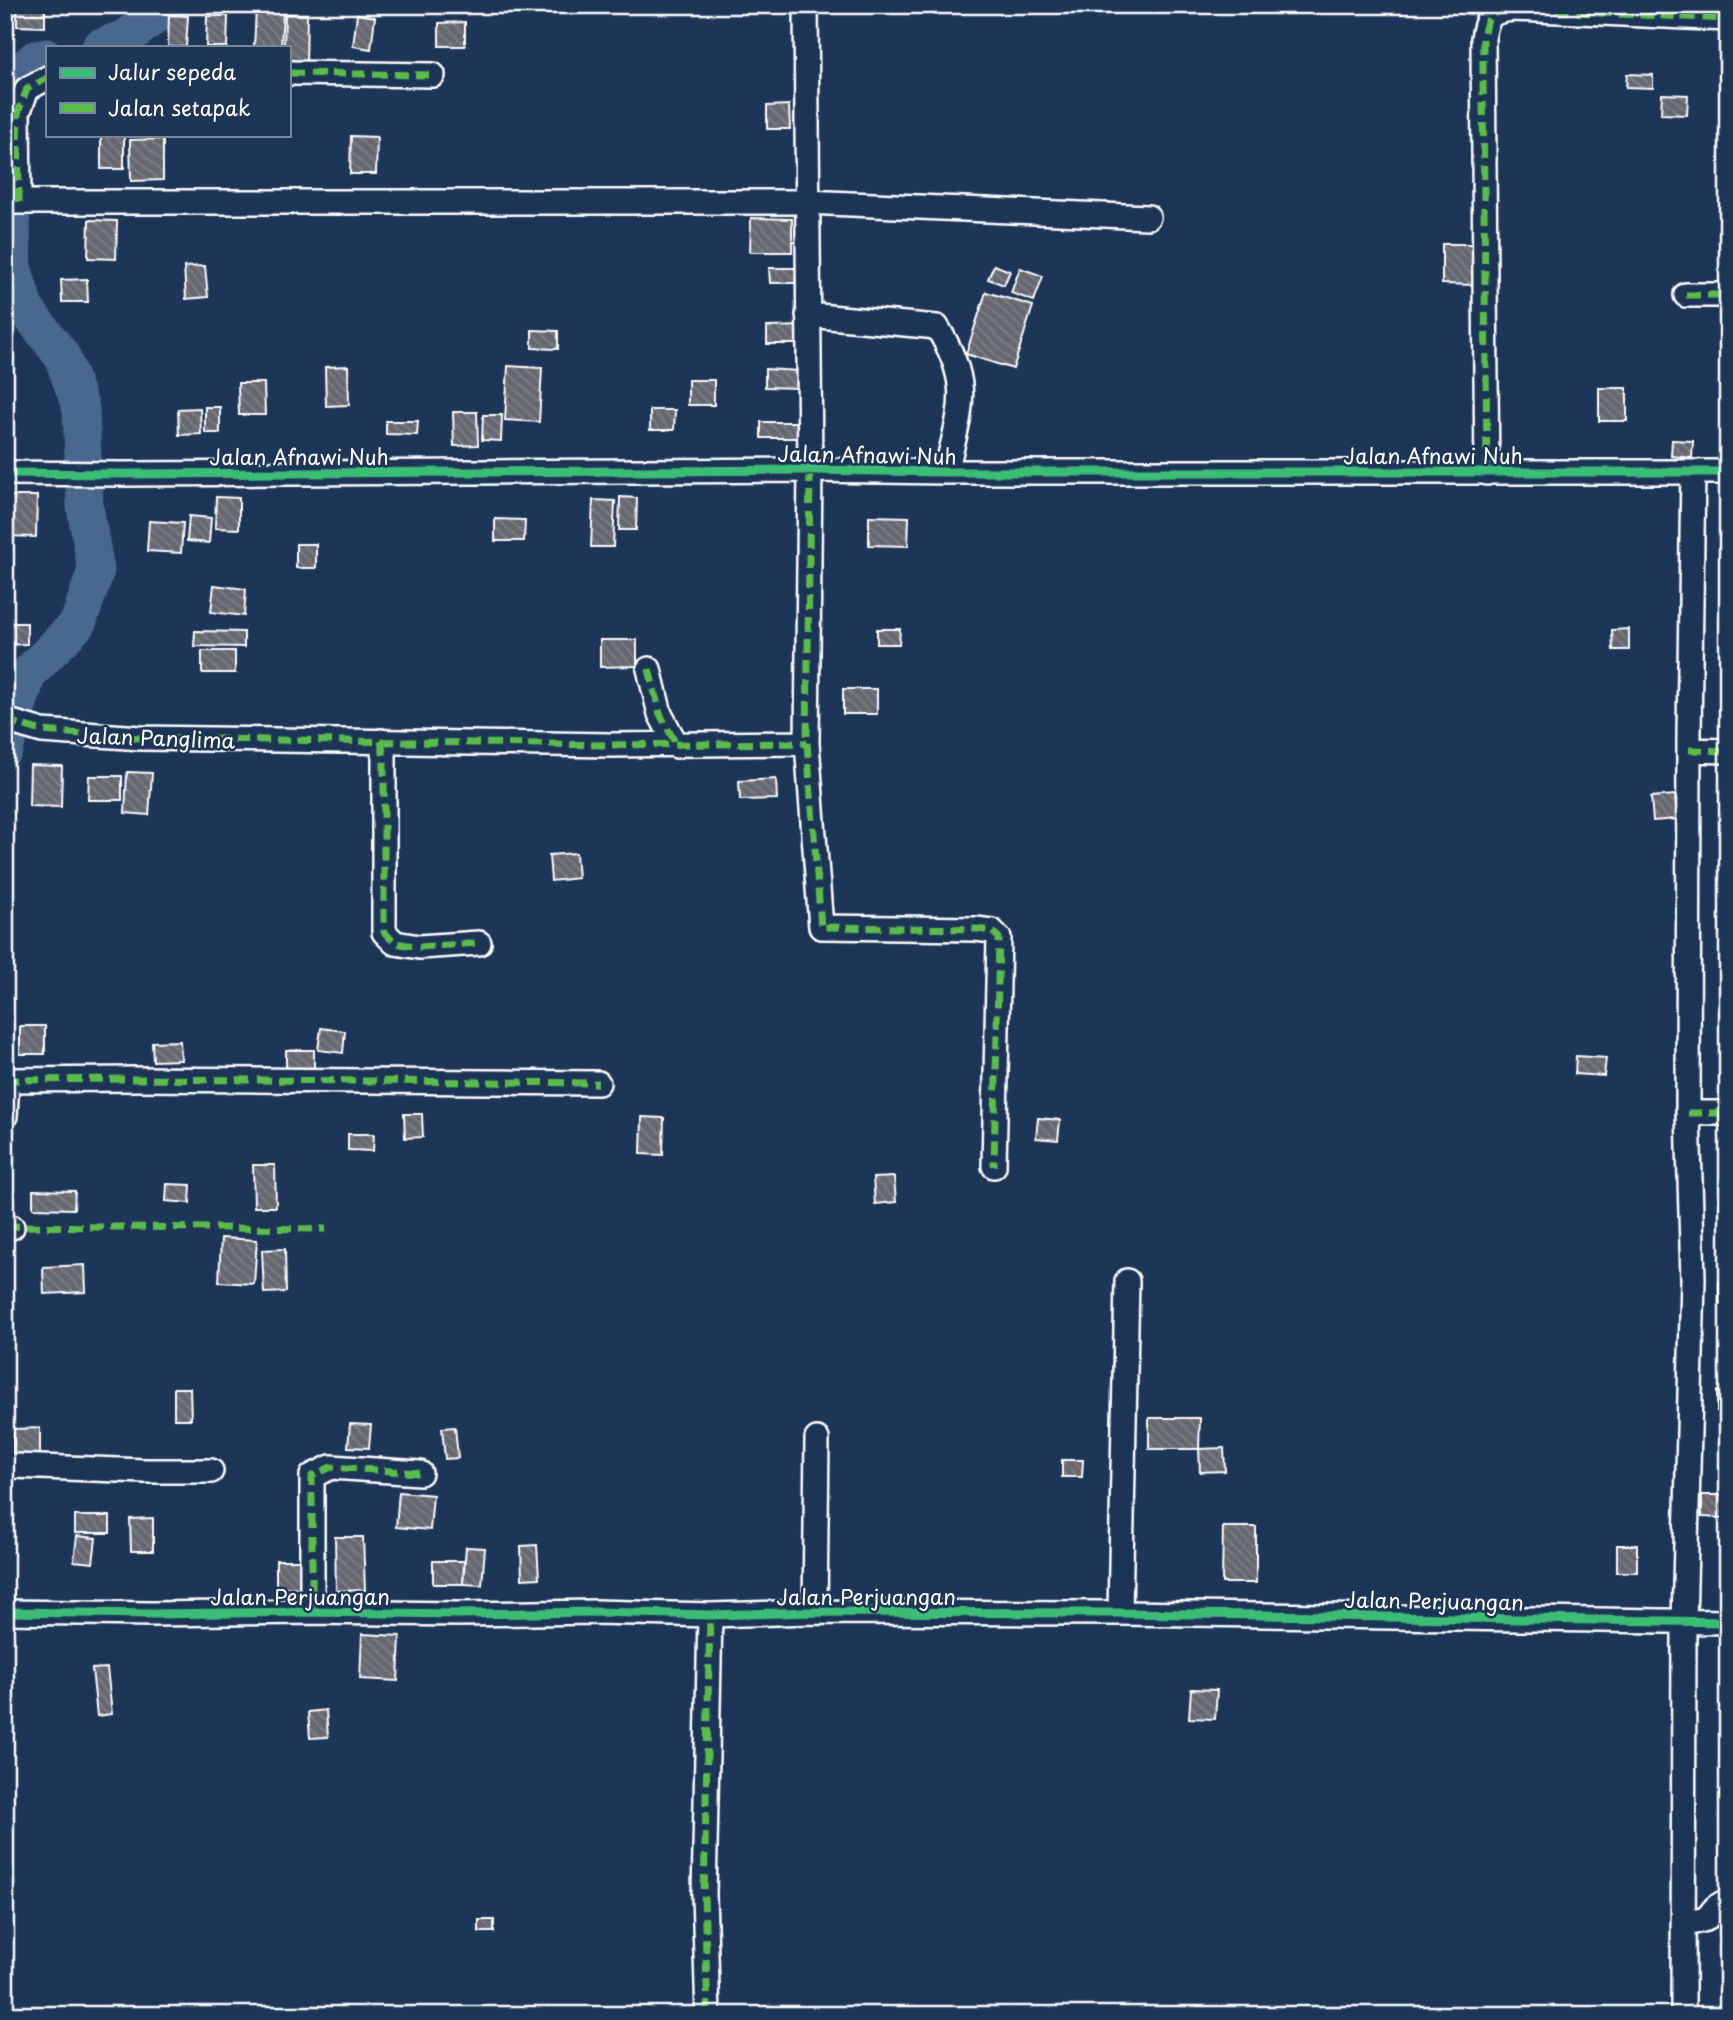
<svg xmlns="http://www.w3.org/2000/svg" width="1733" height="2020" viewBox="0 0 1733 2020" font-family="'Playpen Sans',sans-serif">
<defs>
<pattern id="building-back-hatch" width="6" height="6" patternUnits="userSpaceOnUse" patternTransform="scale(1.75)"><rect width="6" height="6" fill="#666870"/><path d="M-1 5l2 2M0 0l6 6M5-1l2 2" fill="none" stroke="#7d7f85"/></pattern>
</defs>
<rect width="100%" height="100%" fill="#1d3557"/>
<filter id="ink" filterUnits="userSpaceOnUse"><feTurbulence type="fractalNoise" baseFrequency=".0143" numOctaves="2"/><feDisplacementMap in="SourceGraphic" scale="14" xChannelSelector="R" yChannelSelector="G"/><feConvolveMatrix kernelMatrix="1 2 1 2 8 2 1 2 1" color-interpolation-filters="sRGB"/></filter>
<g filter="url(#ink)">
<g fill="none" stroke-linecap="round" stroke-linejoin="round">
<!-- river -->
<path stroke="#48688e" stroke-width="37" d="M100 47 126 38 169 5
M5 86 35 59 47 57
M5 189 12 223 13 267 25 308 62 356 81 409 85 507 96 570 78 623 28 674 5 748"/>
</g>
<!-- building -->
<path fill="url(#building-back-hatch)" stroke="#fff" stroke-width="2" d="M17 7 45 8V27L17 26Z
M256 10 283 11 281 47H254Z
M285 14 307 15 306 64H289V47H284Z
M357 14 375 17 371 49 353 46Z
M169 15 188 16 186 47H168Z
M207 16H228L227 47H206Z
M465 22V46H439V23Z
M1627 74 1653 75V88L1626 87Z
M1662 94 1688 95 1687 115 1661 114Z
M789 105 790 129H767V106Z
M101 135H124V169H101Z
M351 136 377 137 376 174H350Z
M163 139V180L131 181 130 140Z
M751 218 792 219V252H750Z
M89 220 117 221 116 259 88 258Z
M1442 244H1476L1475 285 1442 284Z
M994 265 1010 271 1004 285 988 279Z
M205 266 208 297 186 299 184 267Z
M769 268H800V283H770Z
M1020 268 1043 276 1034 301 1011 293Z
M87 279 88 302H62L61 280Z
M986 292 1033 306 1013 369 966 354Z
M806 326V344H767V327Z
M532 330 558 331V349L532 348Z
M348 366 349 405 326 406 325 367Z
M508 366 542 368 539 422 505 420Z
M765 369 799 371V388L765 387Z
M688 380H714V405H688Z
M238 383H264L265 415H239Z
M1599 388H1627V421H1599Z
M205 407H220V433H205Z
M200 408 201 434 179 435 178 409Z
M650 410H675L674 430H650Z
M453 412H477L478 445 454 446Z
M483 415H502L501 441 482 440Z
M386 421H418L417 435 386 434Z
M761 422H797V438H761Z
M1672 440 1693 441 1692 458 1671 456Z
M7 496H37L36 537 6 536Z
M216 497 239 498V529L215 528Z
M620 497 637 498 636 530H619Z
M593 500 615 501 613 547H591Z
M189 516 211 518 209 543 187 541Z
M869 516 909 517 908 546 869 545Z
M495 519 525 520 524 541H495Z
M149 521 183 523 181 553 147 551Z
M296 544H316V568H296Z
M214 585 246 589 244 616 211 612Z
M5 623H27V644L5 645Z
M877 629H900L899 644H877Z
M1629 629V650H1613L1612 630Z
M195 631 244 632V647L194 646Z
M600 640H637V666L600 667Z
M202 651H235V673H202Z
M843 689H877V714H843Z
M30 765 62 766 61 807 29 806Z
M127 772 152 773 149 815 125 813Z
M89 776H122V800H88Z
M776 779 777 799 740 800 739 781Z
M1675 795 1677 819 1653 821 1651 797Z
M576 853 578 878 551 881 549 855Z
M20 1026H45V1054H20Z
M321 1028 345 1031 343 1053 318 1050Z
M180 1041 181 1060 153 1061 152 1042Z
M286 1050H314V1068H286Z
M1576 1056 1606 1058 1604 1076 1575 1074Z
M404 1114H422L423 1137 405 1138Z
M642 1117 664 1118 663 1155 641 1154Z
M1038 1118 1060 1120 1058 1140 1036 1138Z
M348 1134H374L373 1151 348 1150Z
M253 1165H275L276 1207H254Z
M894 1177 896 1202 875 1204 873 1178Z
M167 1184 191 1185 190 1203 166 1201Z
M33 1190 75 1191 74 1209 33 1208Z
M221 1238 257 1240 254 1284 219 1282Z
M285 1249 286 1292 264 1293 262 1250Z
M85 1265 86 1292 44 1294 43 1267Z
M1719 1282H1728V1303H1719Z
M174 1388H190L191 1419H174Z
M1717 1391 1728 1392V1411H1717Z
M1149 1418H1200L1199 1449H1149Z
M350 1424 371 1425 369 1448 348 1447Z
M455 1427 458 1458 445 1459 442 1428Z
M40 1428V1455H13V1429Z
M1224 1448 1225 1471 1200 1472 1199 1449Z
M1062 1460H1083L1082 1477H1062Z
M399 1492 433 1495 430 1530 396 1527Z
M1702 1495H1728V1518L1702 1517Z
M75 1516H110V1533H75Z
M153 1518V1551H131L130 1519Z
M1223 1527H1256V1583H1222Z
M77 1536 96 1538 93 1563 74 1561Z
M335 1537H363L365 1590 336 1591Z
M537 1545 539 1578 522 1579 521 1546Z
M1617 1545H1637V1572H1617Z
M466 1547 485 1548 482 1585 463 1584Z
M276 1560H302L301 1588 276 1587Z
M433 1561H464L463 1584H433Z
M1721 1573H1728V1598H1720Z
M362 1634 400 1636 398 1681 360 1679Z
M107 1668 112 1714 97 1716 92 1669Z
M1191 1689 1217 1690 1215 1719 1189 1718Z
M326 1710 328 1737 310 1738 308 1712Z
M479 1920H494V1932H479Z"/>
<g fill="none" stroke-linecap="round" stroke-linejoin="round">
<!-- minor casing -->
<g stroke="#fff" stroke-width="28">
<path id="minor" d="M806 5 810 470 807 743 821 927 976 929 992 931 999 938 994 1166
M289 73 433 75
M5 202H806L1148 217
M19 202 18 113 27 89 47 78
M1686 295H1728
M808 315 937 327C974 386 960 410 946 472
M5 473 121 474 810 470 946 472H1728
M1487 473C1486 328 1483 183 1483 38 1487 15 1491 11 1514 9L1728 19
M649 669 660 714 677 746
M5 720 42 731 141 738 610 745 807 743
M381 741 384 757V932L395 943 419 947 479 943
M1689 750 1728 751
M5 1080 136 1079 598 1083
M1688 1113H1728
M5 1116 7 1080
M5 1226 12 1227
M5 1470 14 1466 145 1471H211
M5 1612 153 1614 312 1612 458 1614 596 1612 710 1615 811 1612 1120 1613 1728 1622
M312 1612V1476L331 1467 420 1473
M815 1612 817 1439
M1120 1613 1127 1281
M1683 1925 1706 1919 1716 1907 1728 1900
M708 2015 704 1895 710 1615
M1683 2015 1684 1622 1693 1279 1688 1113 1689 733 1693 472"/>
</g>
<!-- minor -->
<use href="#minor" stroke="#1d3557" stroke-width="23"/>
<!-- quiet -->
<path stroke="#5cbc4b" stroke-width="7" stroke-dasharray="14 7" stroke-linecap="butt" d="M289 73 433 75
M19 202 18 113 27 89 47 78
M1686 295H1728
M810 470 807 743 821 927 976 929 992 931 999 938 994 1166
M1487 473C1486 328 1483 183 1483 38 1487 15 1491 11 1514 9L1728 19
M649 669 660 714 677 746
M5 720 42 731 141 738 610 745 807 743
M381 741 384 757V932L395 943 419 947 479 943
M1689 750 1728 751
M5 1080 136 1079 598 1083
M1688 1113H1728
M5 1116 7 1080
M5 1226 326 1229
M312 1612V1476L331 1467 420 1473
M708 2015 704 1895 710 1615"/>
<!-- cycleway casing -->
<g stroke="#1d3557" stroke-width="13">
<path id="cycleway" d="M5 473 121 474 810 470 946 472H1728
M5 1612 153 1614 312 1612 458 1614 596 1612 710 1615 811 1612 1120 1613 1728 1622"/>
</g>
<!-- cycleway -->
<use href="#cycleway" stroke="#3abd76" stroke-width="9"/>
</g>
</g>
<g text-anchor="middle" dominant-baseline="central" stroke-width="5" stroke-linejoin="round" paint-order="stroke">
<!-- street labels -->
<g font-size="21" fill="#fff" stroke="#1d3557">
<text transform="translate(867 454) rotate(1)">Jalan Afnawi Nuh</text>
<text x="1433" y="455">Jalan Afnawi Nuh</text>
<text x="299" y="456">Jalan Afnawi Nuh</text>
<text transform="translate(156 737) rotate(2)">Jalan Panglima</text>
<text x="300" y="1596">Jalan Perjuangan</text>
<text x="866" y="1596">Jalan Perjuangan</text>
<text transform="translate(1434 1600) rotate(1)">Jalan Perjuangan</text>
</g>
</g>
<!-- margin -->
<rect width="1733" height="2020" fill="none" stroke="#1d3557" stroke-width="28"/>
<rect x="14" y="14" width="1705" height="1992" fill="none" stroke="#fff" stroke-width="2.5" filter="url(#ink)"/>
<!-- legend -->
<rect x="46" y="46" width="245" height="91" fill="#1d3557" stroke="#77869a" stroke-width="2"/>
<rect x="60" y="68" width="35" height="10" fill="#3abd76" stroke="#77869a" stroke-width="2"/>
<text x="108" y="80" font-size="21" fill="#ffffff">Jalur sepeda</text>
<rect x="60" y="103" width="35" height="10" fill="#5cbc4b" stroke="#77869a" stroke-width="2"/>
<text x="108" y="116" font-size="21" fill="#ffffff">Jalan setapak</text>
</svg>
